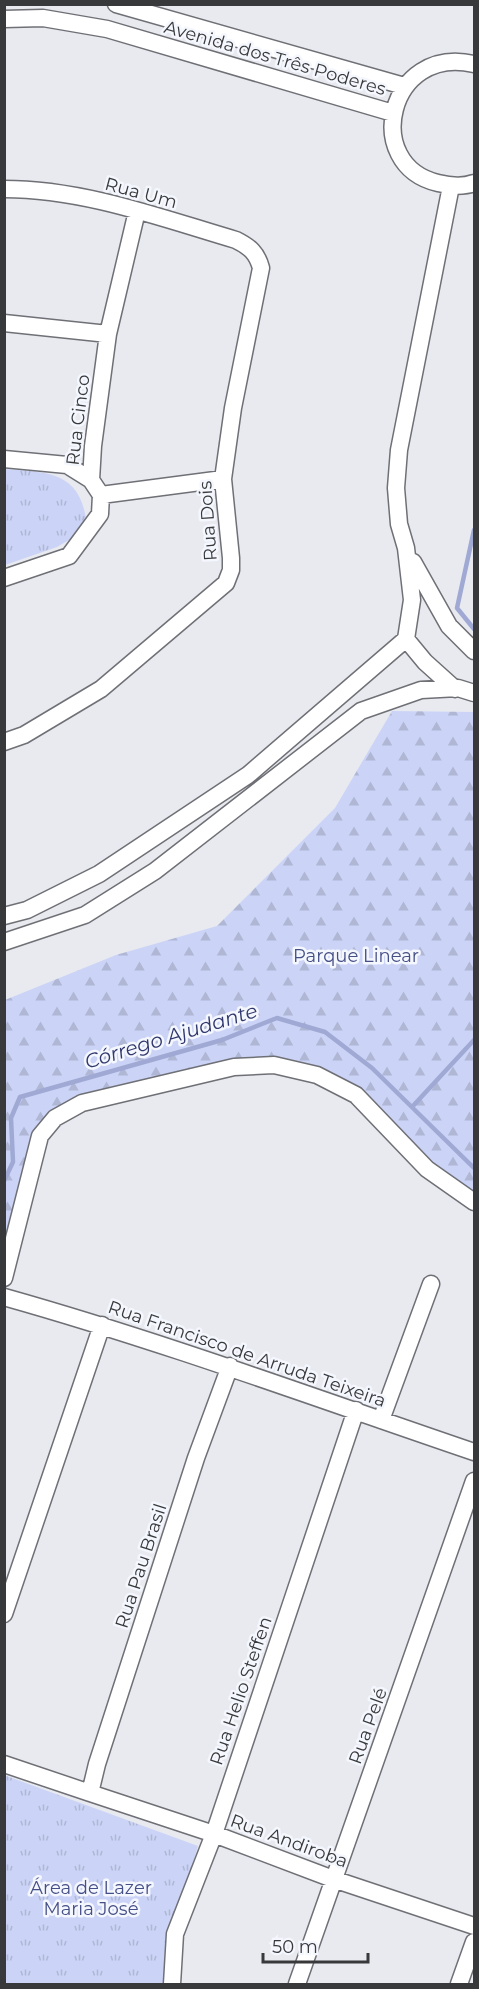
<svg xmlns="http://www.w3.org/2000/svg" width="479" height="1989" viewBox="0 0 479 1989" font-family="Montserrat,sans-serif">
<defs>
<pattern id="forest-firs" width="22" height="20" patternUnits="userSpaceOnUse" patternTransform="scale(1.5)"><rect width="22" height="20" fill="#cbd4f7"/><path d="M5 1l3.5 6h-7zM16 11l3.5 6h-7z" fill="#afb7d5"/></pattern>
<pattern id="park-tufts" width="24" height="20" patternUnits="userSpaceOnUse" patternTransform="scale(1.5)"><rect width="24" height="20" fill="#cbd4f7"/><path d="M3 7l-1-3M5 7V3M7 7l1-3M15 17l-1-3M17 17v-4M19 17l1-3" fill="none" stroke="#afb7d5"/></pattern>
</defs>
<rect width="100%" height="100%" fill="#e8eaf0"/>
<!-- forest -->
<path fill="url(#forest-firs)" d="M392 711 474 712V1196L431 1166 359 1091 278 1061 55 1114 5 1262V1000L116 955 217 926 335 808Z"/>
<!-- park -->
<path fill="url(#park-tufts)" d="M4 469C46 472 79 471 86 519L76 536 57 547 5 565Z
M4 1775 198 1846 171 1936V1984H5Z"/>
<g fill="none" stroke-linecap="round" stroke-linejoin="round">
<!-- stream -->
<path stroke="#9fa9d3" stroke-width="4.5" d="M474 530 457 608 474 629
M412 1107 474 1040
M4 1181 13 1162 11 1118 20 1097 222 1040 277 1018 325 1032 372 1068 474 1168"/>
<!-- minor casing -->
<g stroke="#6f7076" stroke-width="19">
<path id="minor" d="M116 4 404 86
M4 19 43 18 107 29 393 113
M474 64C388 44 361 165 438 183 450 186 463 187 474 183
M4 189C84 189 161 218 236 240 250 247 257 253 261 268L233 408 223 479 231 558V570L226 583 101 689 24 735 4 742
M4 323 108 334
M4 459 67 465 91 480
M101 495 223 479
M413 562 449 626 474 651
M4 578 69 556 100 514 101 495 91 480 93 446 108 334 137 211
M406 639 425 662 455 689
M4 916 27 910 99 874 248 775 406 639 412 600 406 548 399 524 396 488 399 450 451 186
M4 942 85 915 155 871 361 711 421 690 458 688 474 693
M4 1278 40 1136 55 1118 82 1103 234 1067 274 1065 317 1075 356 1095 427 1169 474 1202
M4 1297C164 1342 318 1399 474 1452
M230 1366 196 1458 97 1764 90 1793 214 1834 333 1879 474 1926
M381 1420 431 1284
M4 1614 102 1325
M4 1764 90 1793
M172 1984 175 1934 214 1834 356 1410
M297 1984 474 1481
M459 1984 474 1942"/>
</g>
<!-- minor -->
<use href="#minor" stroke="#fff" stroke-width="16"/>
</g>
<g text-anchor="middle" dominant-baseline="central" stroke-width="5" stroke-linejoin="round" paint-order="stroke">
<!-- street labels -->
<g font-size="18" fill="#38393b" stroke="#f5f7fe">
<text transform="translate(275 58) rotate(16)">Avenida dos Três Poderes</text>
<text transform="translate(141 193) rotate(15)">Rua Um</text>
<text transform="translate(78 420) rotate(-83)">Rua Cinco</text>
<text transform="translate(208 521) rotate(-94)">Rua Dois</text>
<text transform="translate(247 1354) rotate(19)">Rua Francisco de Arruda Teixeira</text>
<text transform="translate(141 1566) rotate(-72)">Rua Pau Brasil</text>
<text transform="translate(241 1691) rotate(-71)">Rua Helio Steffen</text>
<text transform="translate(368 1726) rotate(-70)">Rua Pelé</text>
<text transform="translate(289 1841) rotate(20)">Rua Andiroba</text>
</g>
<!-- park labels -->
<g font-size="18" fill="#454f87" stroke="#f5f7fe">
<text x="356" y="956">Parque Linear</text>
<text x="91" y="1888">Área de Lazer<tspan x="91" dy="21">Maria José</tspan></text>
</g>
<!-- water labels -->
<g font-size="20" font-style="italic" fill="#2f376c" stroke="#f5f7fe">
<text transform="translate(171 1036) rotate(-17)">Córrego Ajudante</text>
</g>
</g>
<!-- border -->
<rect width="479" height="1989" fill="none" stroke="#38393b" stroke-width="12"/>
<!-- scale -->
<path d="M263 1953v9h105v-9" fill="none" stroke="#38393b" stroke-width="3"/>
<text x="272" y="1953" font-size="18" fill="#38393b" stroke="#f5f7fe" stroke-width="4.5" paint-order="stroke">50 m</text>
</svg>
